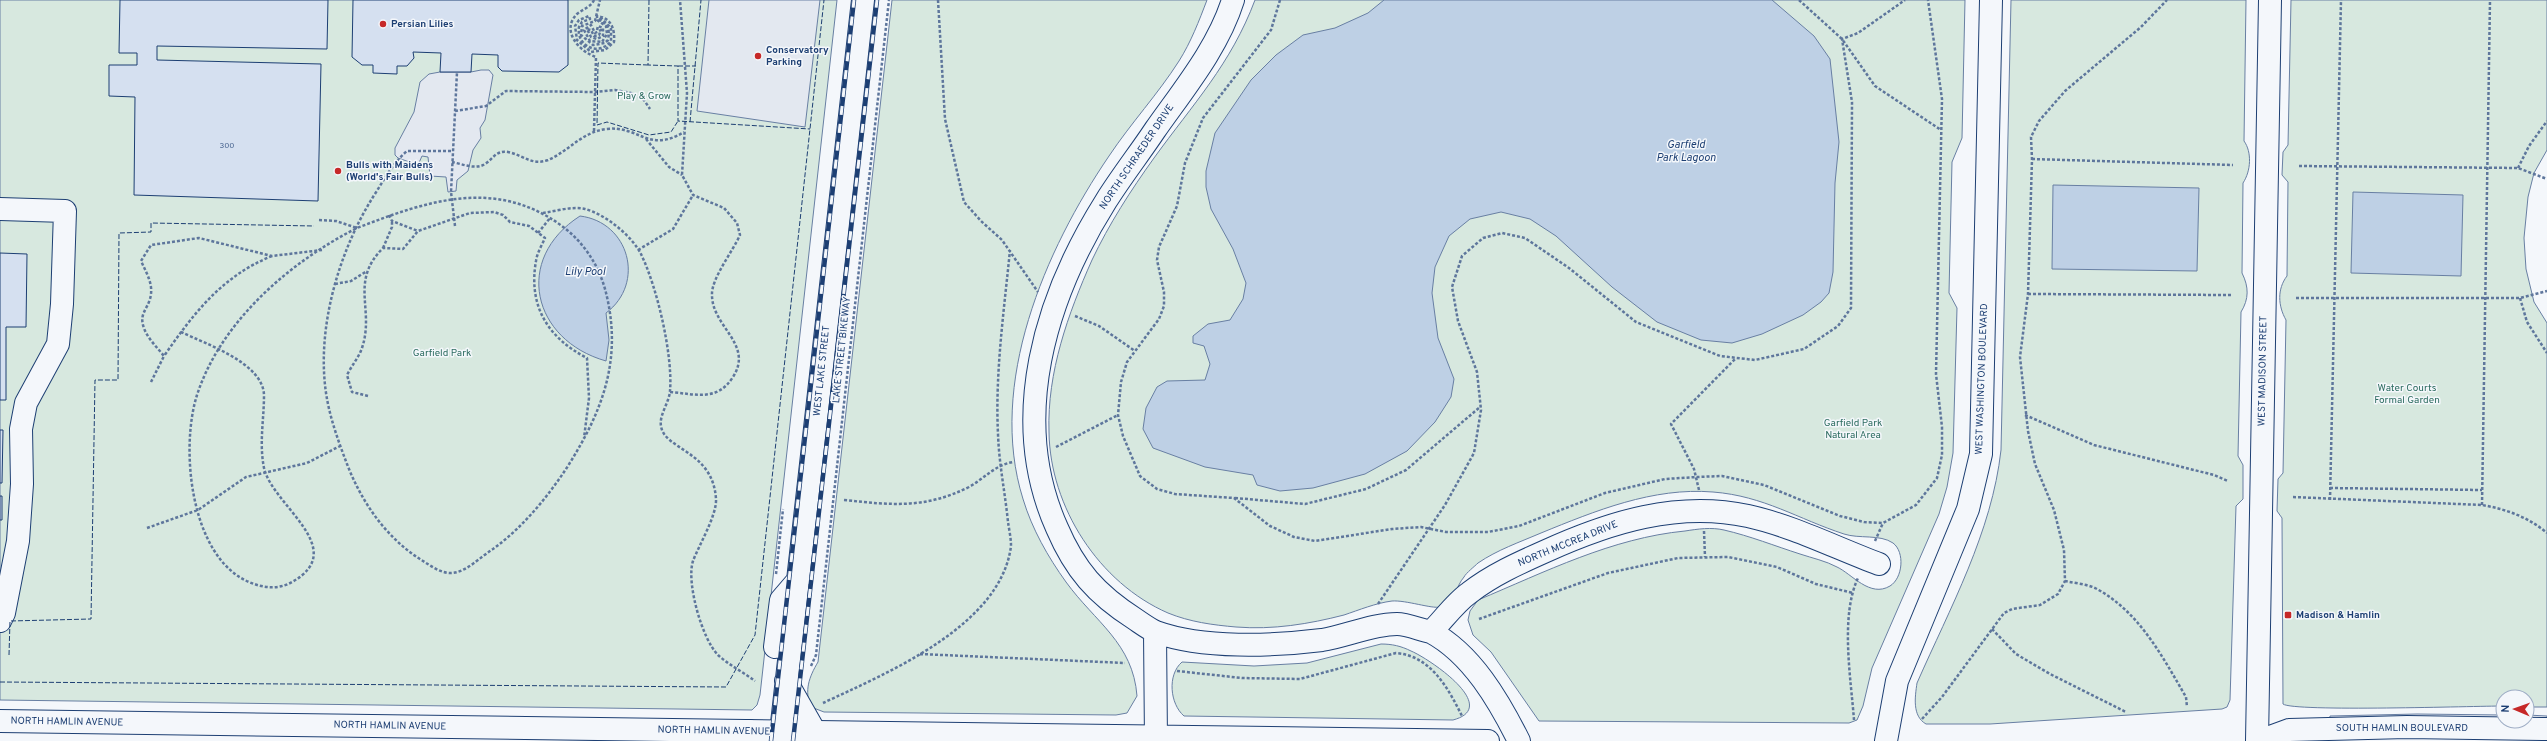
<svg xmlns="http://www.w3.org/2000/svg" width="2547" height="741" viewBox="0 0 2547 741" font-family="Overpass,sans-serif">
<rect width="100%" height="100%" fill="#f4f7fb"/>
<!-- green -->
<path fill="#d7e8df" stroke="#687fa3" d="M0 0H837L760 695 757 705 752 710 0 700Z
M892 0H1207C1199 21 1191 42 1179 61 1158 94 1131 123 1109 156 1045 250 987 384 1023 499 1032 529 1048 557 1066 582 1095 622 1133 643 1137 696L1127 713 1116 715 824 712 811 707C804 691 809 677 818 662Z
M1255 0H1965L1962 138 1952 162 1949 293 1957 308 1953 453 1947 487 1939 514 1872 668 1863 706 1857 720 1849 723 1539 721 1491 652 1473 635 1468 620 1470 611 1478 600C1545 572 1612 538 1685 531 1698 529 1711 527 1724 530 1750 536 1775 546 1800 554 1812 558 1826 561 1837 567 1852 574 1870 598 1890 586 1903 578 1905 552 1893 543 1880 534 1859 539 1844 534 1798 519 1764 496 1713 492 1653 487 1595 511 1541 533 1520 542 1497 550 1478 563 1475 566 1466 573 1464 577 1456 586 1454 604 1440 607 1432 609 1406 600 1392 601 1376 603 1359 610 1344 615 1309 624 1273 630 1236 627 1213 625 1190 622 1168 613 1099 583 1050 507 1049 432 1047 372 1068 314 1092 260 1109 224 1131 190 1154 158 1193 104 1231 64 1255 0Z
M2011 0H2246L2244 141C2252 152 2251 171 2243 183L2242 273C2249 287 2249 299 2241 312L2238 456 2243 465V499L2236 506 2230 700 2227 707 2222 709 1990 724H1926C1912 716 1915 697 1917 683 1950 608 1992 532 2001 450Z
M2291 0H2547V150L2534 173 2528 197 2524 238 2526 269 2534 302 2547 323V707H2527V697H2503V706C2476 706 2293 712 2283 704L2282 518 2277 511 2278 479 2283 473 2286 320C2278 306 2277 289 2287 276L2288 182 2282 175 2283 152 2288 145Z
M1381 644C1392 644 1401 646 1411 651 1428 658 1502 707 1453 720L1184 716C1170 704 1167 675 1182 662L1254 666 1307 663Z"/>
<!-- parking -->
<path fill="#e3e8f0" stroke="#687fa3" d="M709 0H820L805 127 697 111Z
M481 70H489L493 75 485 120 480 128 481 138 473 150 468 171 457 180 456 191 448 192 446 177 430 176 428 157 422 156 418 165 398 158 395 155V148L414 112 420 82 429 74 440 72H471Z
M2417 714 2503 715V721H2527V715L2547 716V723H2329L2330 716Z"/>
<!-- water -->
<path fill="#bed0e5" stroke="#687fa3" d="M1384 0H1772L1814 36 1830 59 1839 142 1835 183 1833 272 1829 293 1821 302 1803 315 1762 334 1732 343 1701 340 1657 322 1612 287 1556 236 1530 219 1501 212 1470 219 1449 236 1435 267 1432 293 1438 338 1454 379 1451 397 1435 422 1407 451 1365 474 1313 488 1280 491 1257 485 1253 475 1205 467 1153 448 1143 429 1146 408 1157 387 1167 381 1205 380 1210 364 1204 346 1193 343V336L1208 324 1230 320 1243 299 1246 283 1233 249 1211 209 1206 187V171L1215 133 1251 80 1276 55 1303 35 1335 28 1368 13Z
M2053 185 2199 188 2197 271 2052 269Z
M2353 192 2463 195 2461 276 2351 273Z
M580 216C629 222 646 283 606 313L609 340 606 361C532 340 513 259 580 216Z"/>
<!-- building -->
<path fill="#d5e0f0" stroke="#1d3f73" d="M120 0H328L327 49 157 46V60L321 64 318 201 134 195 135 97 109 96V65H137V53H119Z
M353 0H568V65L559 72 502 71 498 67V55L472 54 471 72H440L441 53 413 52 414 58 407 66H397V74L373 73V65H362L352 57Z
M0 253 27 254 26 327H6V400H0Z
M0 430H3L2 483H0Z
M0 496H2V520H0Z"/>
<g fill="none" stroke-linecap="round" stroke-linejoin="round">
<!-- minor casing -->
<g stroke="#1d3f73" stroke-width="24">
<path id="minor" d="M1233 0C1218 48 1183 90 1155 130 1139 154 1121 177 1106 201 1045 298 1008 419 1057 528 1075 570 1096 594 1135 619 1141 623 1149 629 1156 632 1203 649 1273 646 1322 640 1346 636 1373 624 1397 624 1407 624 1421 630 1431 632 1443 620 1455 603 1469 593 1492 575 1519 563 1546 551 1610 522 1677 501 1748 516 1793 526 1836 548 1879 564
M0 209 65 211 62 304 58 344 26 403 21 429 22 484 18 541 4 613 0 621
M1155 632 1156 741
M1431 632C1472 654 1499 701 1519 741
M0 721 1488 741
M1886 741 1897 681 1968 509 1981 454 1991 0
M2259 741 2289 730 2407 727 2547 729"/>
</g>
<!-- major casing -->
<g stroke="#1d3f73" stroke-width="24">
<path id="major" d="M775 647 781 600 799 579
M786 681 815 732
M749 731 754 741
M780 741 863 0
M2257 741 2270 0"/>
</g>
<!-- path -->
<path stroke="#5e769c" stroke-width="2.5" stroke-dasharray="3 2" stroke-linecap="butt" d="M938 0 945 119 964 202 981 221 1002 240 1038 292
M1280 0 1271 30 1203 118 1185 163 1177 206 1159 247 1157 260 1164 292V306L1159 319 1127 362 1121 382 1118 415 1123 436 1140 476 1157 489 1175 494 1234 498 1270 526 1294 537 1315 541 1392 529 1421 527 1446 532H1488L1519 526 1605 493 1665 479 1697 477 1722 476 1764 485 1840 516 1864 522 1883 523 1916 505 1937 478 1942 455V427L1936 374 1942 99 1928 0
M1799 0 1842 39 1875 86 1941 130
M597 30 598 26 603 28V36L597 39 591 37 587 29 591 30 594 36 599 35 601 30 595 33 591 25 584 30 590 41 602 42 607 34 606 26 597 20V16C612 18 615 30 614 42L605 50 591 52 577 40 575 26 579 20 589 16 590 19 582 22 579 27C576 46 599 57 611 41V28L602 19H598C608 24 610 29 608 40L605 43 593 45 581 35 582 26 595 21 600 0
M455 111 486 106 506 91 595 92 615 90 631 93 644 100 650 109
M594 131 596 57C580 52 560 31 577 14 583 9 591 7 594 0
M646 139 669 167 682 175
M2032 159 2233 165
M452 162C462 164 476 170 485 164 493 159 496 150 508 152 523 155 532 166 548 160 569 151 582 132 606 129 640 125 647 154 684 132
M2299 166 2518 168 2547 179
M2518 168 2529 146 2547 121
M543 213C556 211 572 206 585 209 605 214 632 236 641 254 657 287 673 355 670 391 669 403 659 415 661 426 664 450 713 450 716 499 717 515 699 545 693 561 686 582 702 639 718 655 729 665 743 672 755 681
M389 215 392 221 418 231
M319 220 336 221 357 228C427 201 495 177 562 226 586 244 601 269 607 297 622 363 601 414 566 469 546 499 522 528 493 549 480 557 465 574 449 573 439 572 431 566 423 561 387 539 362 503 347 464 339 443 331 421 327 399 315 332 338 253 373 197 384 180 392 164 407 151H453
M455 226 451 192 457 72
M538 233 550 218
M383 248 392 227V222
M638 250 673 229 693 195
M272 256C222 276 194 313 164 356 156 346 146 337 143 325 140 314 147 309 150 299 154 285 147 274 141 261L151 245 199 238 272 256 322 250
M335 284 351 281 367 271
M2028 294 2231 295
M2296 298H2520L2547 291
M2520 298 2527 322 2547 353
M1075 316 1099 326 1135 351
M181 332C206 344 263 363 264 395 264 420 259 443 264 468 272 505 351 549 292 582 278 590 263 588 249 582 190 557 180 448 197 395 221 321 290 262 357 228
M151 382 164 356
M670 392C696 394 717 402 733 377 754 344 712 327 712 295 711 279 733 251 740 235L737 223 724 208 693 195 682 175 687 93 680 0
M368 396 352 392 347 375C352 365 359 357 362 348 375 309 349 282 383 248L403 249 418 231 470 213 494 212 503 215 510 222 529 226 545 238C542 245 537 253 536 261 528 306 548 338 587 358L589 398 584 438
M2025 415 2094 445 2214 475 2228 481
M1056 447 1118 415
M2330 488 2482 490
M1699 490 1694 469 1671 424 1736 358
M2293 497 2482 505C2506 509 2528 517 2547 533
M1235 498 1305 504 1366 489 1406 470 1480 407
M844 500C891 505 925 509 969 487 985 478 995 465 1013 462
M2330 500 2341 0
M2482 505 2490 0
M147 528 198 510 246 477 307 463 340 446
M1704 531 1705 557
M1875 541 1883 523
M776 574 783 509
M2065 581C2074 583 2086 584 2095 588 2139 611 2162 656 2186 697L2187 707
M1378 604 1445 505 1474 453 1481 410 1477 372 1458 321 1452 287 1462 256 1483 238 1502 233 1525 238 1569 268 1636 322 1720 356 1755 360 1804 349 1838 326 1851 308 1852 102 1842 39 1858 33 1905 0
M1479 619 1608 573 1678 558 1728 557 1777 567 1816 584 1853 593
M1992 629 2016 654 2050 674 2126 712
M920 654 1125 663
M811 666 816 655 889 0
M1177 671 1242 678 1300 679 1396 653C1431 656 1448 688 1462 716
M823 703C887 673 1001 626 1011 546 1011 538 1009 529 1008 522 1005 492 999 464 998 434 995 373 1004 311 1010 250
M1922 719 1942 697 2004 613 2012 609 2040 605 2058 594 2065 581 2064 550 2054 510 2035 464 2028 431 2020 357 2028 294 2032 159 2031 137 2039 121 2065 91 2141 27 2167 0
M1854 720C1851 679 1840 616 1858 578"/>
<!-- minor -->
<use href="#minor" stroke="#f4f7fb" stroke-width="22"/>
<!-- major -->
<use href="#major" stroke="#f4f7fb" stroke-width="22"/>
<!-- rail casing -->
<g stroke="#1d3f73" stroke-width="4.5">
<path id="rail" d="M771 741 854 0
M793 741 877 0"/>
</g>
<!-- rail -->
<use href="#rail" stroke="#f4f7fb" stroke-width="3" stroke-dasharray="9" stroke-linecap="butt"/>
<!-- fence -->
<path stroke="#1d3f73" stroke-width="1" stroke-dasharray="5 2" stroke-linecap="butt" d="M649 0 648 65 678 66V121L810 129
M648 65 598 63 597 125 607 122 649 135 671 132 678 121
M678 66H696
M690 122 701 0
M9 655 10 621 91 619 95 380H118L119 233 151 232V223L314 226
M0 682 726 687 755 635 824 0"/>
</g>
<!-- markers -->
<g fill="#c62828" stroke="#f4f7fb" stroke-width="1.5">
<circle cx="383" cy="24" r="4"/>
<circle cx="758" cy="56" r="4"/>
<circle cx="338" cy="171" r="4"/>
<rect x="2284" y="611" width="8" height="8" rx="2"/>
</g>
<g text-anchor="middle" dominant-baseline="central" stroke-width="3" stroke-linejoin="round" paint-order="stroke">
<!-- number labels -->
<g font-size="8" fill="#4b6792">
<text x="227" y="146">300</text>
</g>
<!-- poi labels -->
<g font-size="10" font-weight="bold" fill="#1d3f73" stroke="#f4f7fb" text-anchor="start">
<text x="391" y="24">Persian Lilies</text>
<text x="766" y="50">Conservatory<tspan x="766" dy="12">Parking</tspan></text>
<text x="346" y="165">Bulls with Maidens<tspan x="346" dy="12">(World's Fair Bulls)</tspan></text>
<text x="2296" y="615">Madison &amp; Hamlin</text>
</g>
<!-- park labels -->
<g font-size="10" fill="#2c6c60" stroke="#f4f7fb">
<text x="644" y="96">Play &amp; Grow</text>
<text x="442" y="353">Garfield Park</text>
<text x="2407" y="388">Water Courts<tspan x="2407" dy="12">Formal Garden</tspan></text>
<text x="1853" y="423">Garfield Park<tspan x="1853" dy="12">Natural Area</tspan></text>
</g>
<!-- street labels -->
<g font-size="10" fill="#1d3f73" stroke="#f4f7fb">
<text transform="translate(1137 157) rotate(-56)">NORTH SCHRAEDER DRIVE</text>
<text transform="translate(842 350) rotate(-84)">LAKE STREET BIKEWAY</text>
<text transform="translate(822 371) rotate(-84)">WEST LAKE STREET</text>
<text transform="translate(2263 371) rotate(-89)">WEST MADISON STREET</text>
<text transform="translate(1982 379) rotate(-88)">WEST WASHINGTON BOULEVARD</text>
<text transform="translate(1568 544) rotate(-22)">NORTH MCCREA DRIVE</text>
<text transform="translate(67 722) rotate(1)">NORTH HAMLIN AVENUE</text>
<text transform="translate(390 726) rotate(1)">NORTH HAMLIN AVENUE</text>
<text x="2402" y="728">SOUTH HAMLIN BOULEVARD</text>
<text transform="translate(714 731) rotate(1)">NORTH HAMLIN AVENUE</text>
</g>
<!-- water labels -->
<g font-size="11" font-style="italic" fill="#1d3f73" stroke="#f4f7fb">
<text x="1686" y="145">Garfield<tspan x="1686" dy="13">Park Lagoon</tspan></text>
<text x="585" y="272">Lily Pool</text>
</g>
</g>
<!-- north arrow -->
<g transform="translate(2515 709) rotate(272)"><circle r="19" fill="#f4f7fb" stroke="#9eadc5"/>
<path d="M0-3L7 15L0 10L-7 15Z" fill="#c62828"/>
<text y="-6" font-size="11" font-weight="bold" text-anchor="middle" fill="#1d3f73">N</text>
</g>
</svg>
